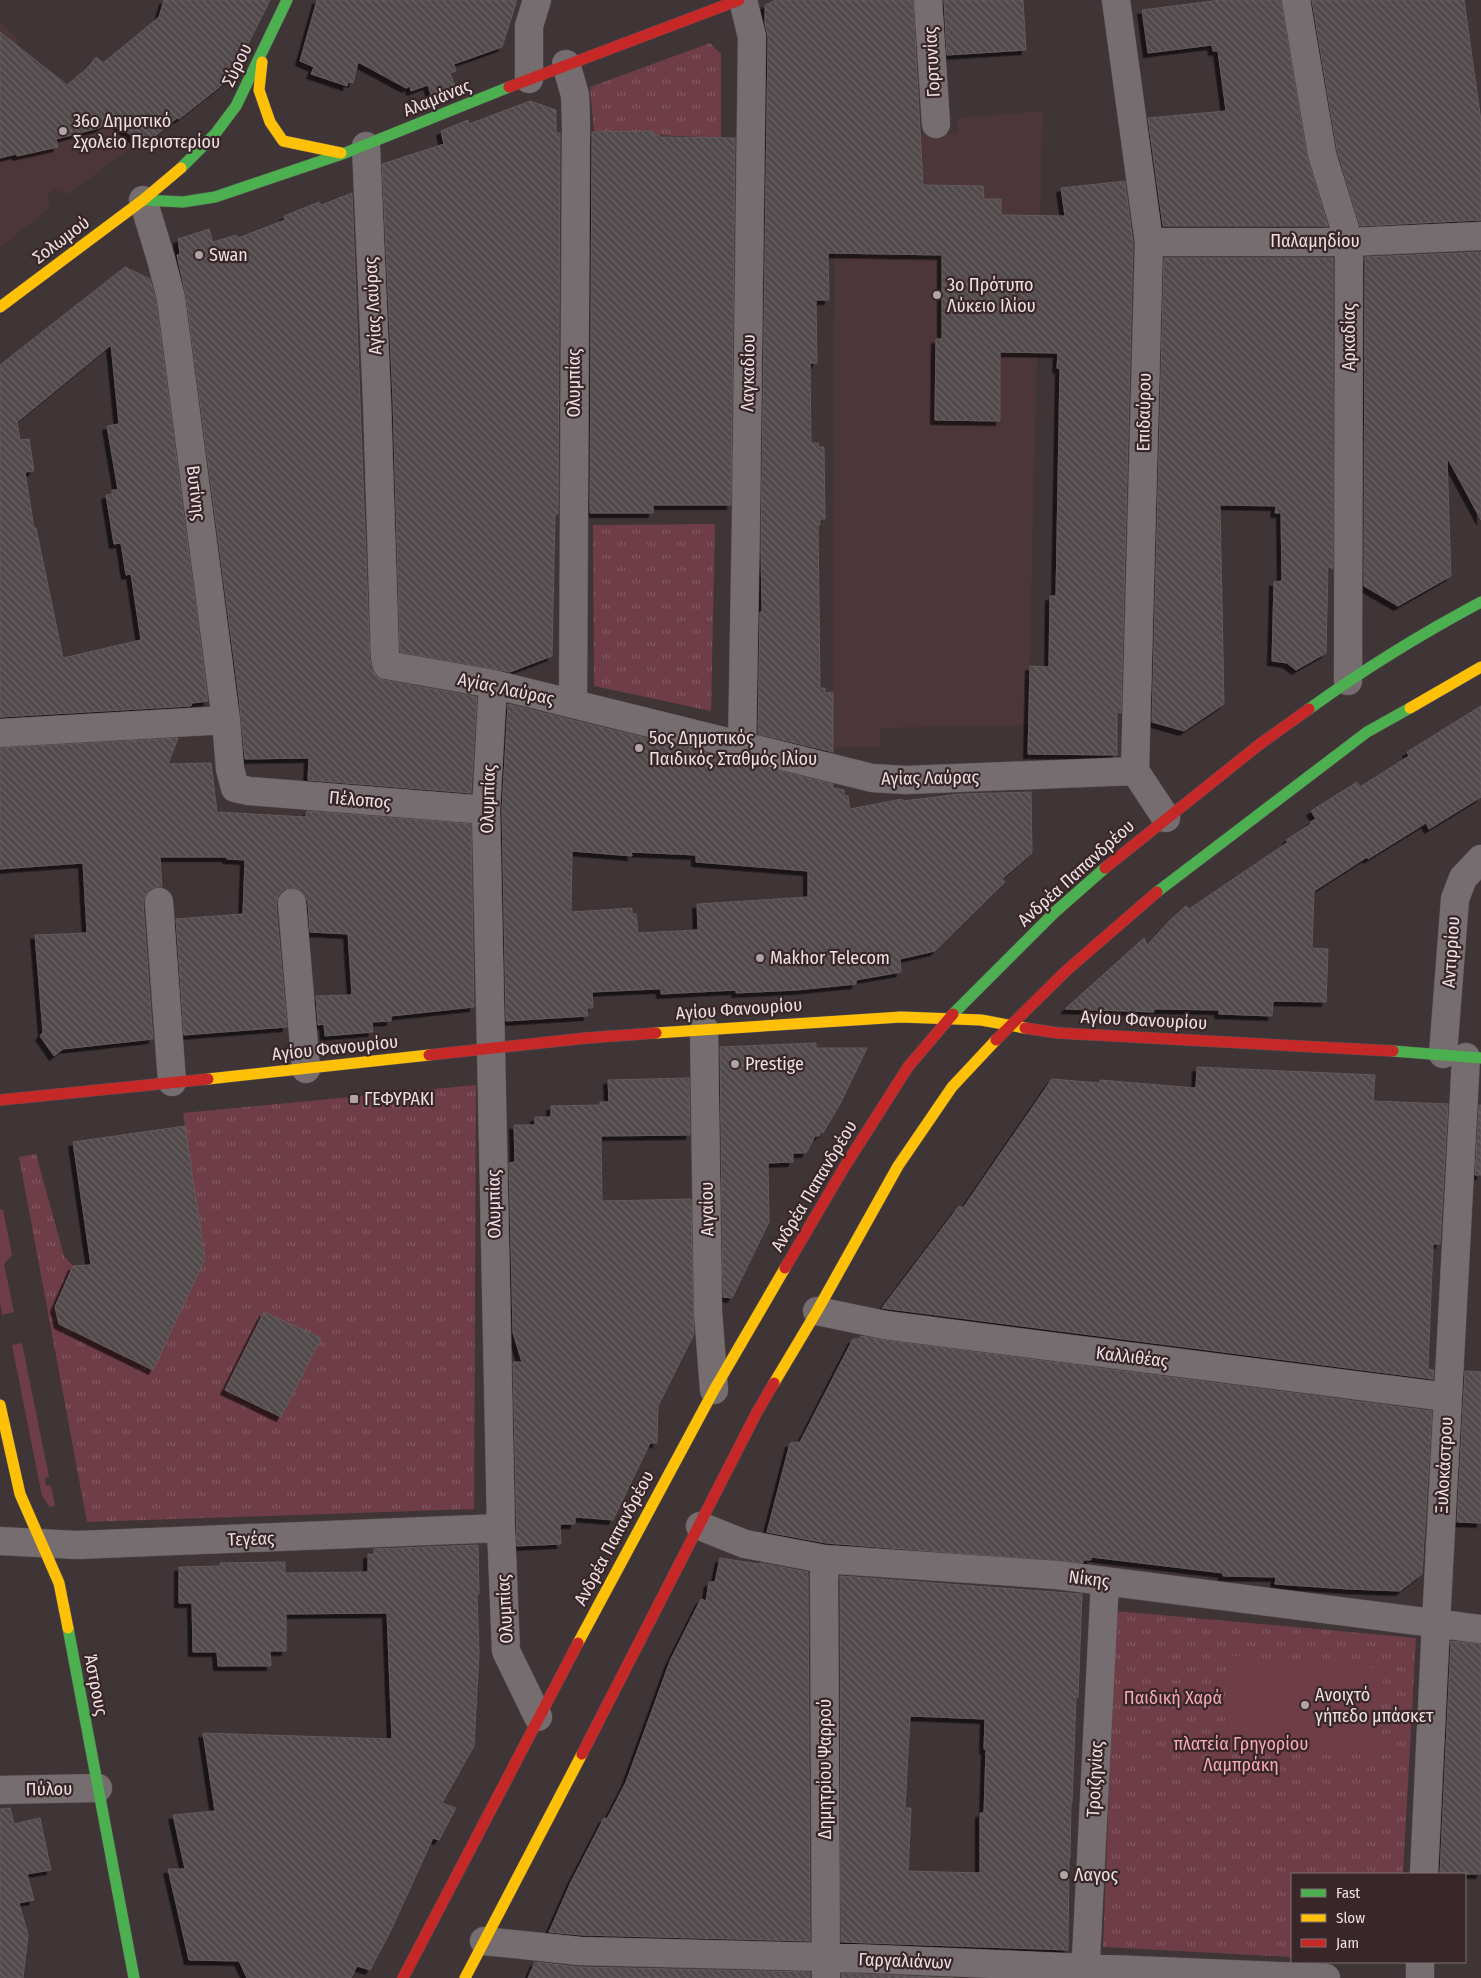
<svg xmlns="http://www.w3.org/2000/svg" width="1481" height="1978" viewBox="0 0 1481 1978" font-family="'Fira Sans Condensed',sans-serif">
<defs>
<pattern id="park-tufts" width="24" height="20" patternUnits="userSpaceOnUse" patternTransform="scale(1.25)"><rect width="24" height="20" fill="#6e3d47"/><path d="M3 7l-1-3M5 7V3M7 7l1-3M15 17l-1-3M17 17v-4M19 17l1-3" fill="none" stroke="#835961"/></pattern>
<pattern id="building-back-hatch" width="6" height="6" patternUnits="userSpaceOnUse" patternTransform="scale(1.25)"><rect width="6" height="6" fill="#51494b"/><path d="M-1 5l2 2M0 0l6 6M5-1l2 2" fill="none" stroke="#6a6365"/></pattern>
<filter id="shadow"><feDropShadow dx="-4.5" dy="4.5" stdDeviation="0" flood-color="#0009"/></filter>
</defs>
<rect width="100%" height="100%" fill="#3f3436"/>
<!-- built -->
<path fill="#4d363a" d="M0 24H2L21 41 16 45 139 142 67 195 55 189 48 194 50 208 0 248Z
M1043 111 1028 725 880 728V747H833L835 135 957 134V118Z"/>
<!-- park -->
<path fill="url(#park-tufts)" d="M710 43 721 54V138L594 132 590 87Z
M715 524 711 711 594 686 593 525Z
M476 1085 474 1509 87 1522 19 1157 36 1154 64 1256 73 1266 205 1259 183 1113Z
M1116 1611 1416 1638 1403 1874H1292V1957L1103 1947Z"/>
<!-- garden -->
<path fill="#6e3d47" d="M0 1209 3 1210 12 1255 4 1264 14 1312 2 1315 0 1303Z
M22 1343 49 1477 45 1478 46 1486 51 1485 55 1506 50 1507 42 1496 12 1345Z
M1232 1656 1384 1669 1377 1755 1226 1741Z"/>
<!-- building -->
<path fill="url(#building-back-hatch)" stroke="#635a5b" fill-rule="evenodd" filter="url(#shadow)" d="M164 0H270L243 54 239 52 232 77 179 119 177 118 148 142 143 138 139 142 112 120 99 128 56 139 58 147 17 156 16 154 0 158V32L67 85 86 69 96 57 103 63 159 17Z
M317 0H517L502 47 454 64 456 71 450 73 457 91 433 101 428 85 411 91 410 86 406 88 358 62 353 83 348 82 347 86 311 74 314 67 300 61Z
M776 0H913L923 185 983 186 984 199H1001V215L1065 216 1061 188 1125 181 1133 243 1121 713 1117 712V755L1028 754 1030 666 1049 667 1050 596H1056L1060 369 1057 368 1058 353 1000 352V421L935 420 936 339H942V255L828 253 829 300H816L817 363H810L811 443H818L819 447H824L825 519H820V525H818L820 688H825V693L833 692V752L758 734 760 612H762L761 548 768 37 765 24V5Z
M944 0H1023L1026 50 947 55Z
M1221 0H1281L1307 157 1328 226H1163L1148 118 1226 111 1218 51H1213L1212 45 1148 53 1142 10Z
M1312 0H1464L1481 121V220L1360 226 1337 150Z
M530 101 556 110V133H560L558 514H555L552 656 510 672 400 652 393 400 382 164 444 144 441 131 468 120 469 124Z
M653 131 654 135H659V137L735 138 731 505H653V513H590L592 132Z
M352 193 370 661 376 676 384 680 477 697 471 793 308 780 309 758 245 759 239 697 186 296 177 255 180 254 178 239 209 229 213 242 236 235 238 238 285 220 284 216 319 202 321 205Z
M1481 252V520L1447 457 1451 576 1398 606 1364 586 1365 257Z
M1164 258H1333V569L1328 566 1326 653 1296 670 1287 663 1272 661 1274 582 1282 581 1281 513H1275L1276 506 1220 505 1224 704 1184 731 1152 722Z
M125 267 150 279 156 301 208 701 192 703 191 706 0 717V365ZM111 345 119 424 107 426 118 490H112V494L106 495 114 544 121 543 126 575 131 574 141 640 63 658 36 528H34L25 472 34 471 29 439 20 440 17 422Z
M508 704 833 784V788L844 790V795L848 796 850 809 902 799 903 801 960 794 1031 792 1032 853 1002 879 1005 882 935 951 900 959 901 972 856 980V984L797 990 736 993V990L661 994V989H656L592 992 593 1008H587L588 1016 506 1021 502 810ZM572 851 632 856 631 852 696 855V862L808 871V897L697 904 698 930 638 933 636 914H632V908L571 912Z
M1481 706V797L1429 829 1426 823 1368 859 1367 857 1314 891 1312 948 1328 949 1326 1002 1273 1001 1272 1016 1219 1014V1010L1153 1009 1154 1012 1065 1009 1144 938 1147 945 1169 921 1186 906 1189 909 1288 842 1286 840 1311 824 1310 822 1316 819 1311 811 1357 782 1360 787 1409 756 1407 752Z
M178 738 168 764 211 763 217 812 306 817 307 811 471 824 474 1007 391 1016V1021L372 1022 373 1032 325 1036 324 1024 318 1025 316 996 352 995 348 934 310 932 308 902 305 895 298 889 290 888 283 890 278 896 276 904 287 1027 184 1035 176 919 243 914 245 860 227 859V857H160L162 887H157L150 889 145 896 143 903 153 1039 63 1049 54 1056 40 1036 43 1032 35 935 87 933 83 863 0 869V748Z
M816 1043V1048H867L841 1102 823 1133 821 1132 819 1136H815L806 1153H793V1162L768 1163 769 1222 732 1298 723 1297 720 1047Z
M1197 1067 1375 1075 1373 1101 1448 1104 1440 1244H1433L1428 1369 1434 1370 1433 1379 882 1308 959 1206 963 1208 1052 1079 1100 1083V1080L1196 1088Z
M689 1078 690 1135 601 1136 602 1201 691 1199 694 1334 658 1406 657 1443H650L613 1520 575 1517V1524H560L561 1544 517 1546 513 1362H522L513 1333 509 1163 515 1162 514 1125H535V1117H551V1106L600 1105V1102H609L608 1080Z
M1479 1105H1481V1175H1475Z
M185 1126 205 1259 153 1370 59 1324 55 1307 73 1266 91 1265 73 1142Z
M264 1312 321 1338 281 1417 225 1390Z
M861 1336 883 1340 1432 1411 1422 1574 1400 1591 1348 1589 1275 1584 1276 1577 1223 1576V1573L1091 1557V1560H1083V1563L826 1543 767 1532 790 1443 800 1442 853 1339H859Z
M1465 1371 1481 1372V1523L1457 1522Z
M478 1545 479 1594H477L479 1653 474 1746 442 1803 456 1808 439 1840 433 1838 391 1930 370 1970 357 1966 351 1978H247L239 1961 189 1960 168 1869H185L173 1815 215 1811 203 1733 392 1739 387 1613 286 1614V1651H270L271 1666H218L217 1652H193L192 1603H179V1567L220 1566V1563L285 1562V1573L368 1572V1554H374V1549Z
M720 1558 759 1564 760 1563 808 1572 810 1941 581 1935 549 1932 571 1882 604 1818 607 1819 626 1782 670 1661 701 1599 706 1601 709 1582H715Z
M840 1576 1082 1594 1078 1697H1076L1072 1803H1071L1070 1858H1069L1068 1950 841 1942ZM910 1716 985 1719 984 1749H986L984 1813H980V1873L908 1871 911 1808H905Z
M1451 1641 1481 1644V1874H1440Z
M10 1808 14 1824 40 1818 51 1870 27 1874 34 1900 19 1903 28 1935 23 1978H0V1809Z
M535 1962 580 1967 810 1972V1978H528Z
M842 1973 954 1978H842Z"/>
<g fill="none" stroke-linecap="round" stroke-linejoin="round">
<!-- street casing -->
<g stroke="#5a5052" stroke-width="29">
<path id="street" d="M928 0 936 124
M1116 0 1149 242 1135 771 1166 818
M1296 0 1322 154 1349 242 1348 681
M566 64 575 95 576 125 573 703
M529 79V26L537 0
M366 146 377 401 385 657 387 665 493 684 872 778 906 780 1135 771
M143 200 161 259 171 298 226 720 230 769 235 788 249 791 486 810
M1149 242H1349L1481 236
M493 684 486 810 501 1528 506 1651 538 1717
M0 733 226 720
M742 747 746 517 752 37 743 0
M159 902 172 1082
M292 903 306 1069
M704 1029 708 1311 714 1390
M1443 1054 1455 899 1463 878 1481 859
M817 1311 885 1325 1447 1397
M700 1526 745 1544 824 1559 1057 1575 1481 1629
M0 1541 77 1545 501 1528
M824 1559 826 1978
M0 1790 98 1788
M1424 1874 1436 1623 1466 1057
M484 1941 580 1951 826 1957 1326 1978
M1085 1978 1105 1581
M1420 1978V1962"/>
</g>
<!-- fast casing -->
<g stroke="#5a5052" stroke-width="12">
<path id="fast" d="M181 168 215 134 236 106 287 0
M143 200 183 202 215 197 345 153 509 87
M1309 709C1364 669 1421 634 1481 602
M1157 892 1367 732 1410 708
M953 1014 1055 912 1105 868
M1393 1051 1481 1058
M68 1628 134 1978"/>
</g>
<!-- slow casing -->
<g stroke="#5a5052" stroke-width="12">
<path id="slow" d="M262 62 259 90 270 122 283 141 341 153
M0 307 143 200 181 168
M1410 708 1481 667
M656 1033 901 1017 981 1020 1025 1028
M208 1079 429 1055
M774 1383 817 1311 898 1166 952 1087 996 1040
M0 1405 20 1494 59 1583 68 1628
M578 1643 714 1390 785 1268
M465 1978 582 1754"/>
</g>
<!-- jam casing -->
<g stroke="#5a5052" stroke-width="12">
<path id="jam" d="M509 87 739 0
M1105 868 1260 744 1309 709
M1025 1028 1058 1033 1393 1051
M996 1040 1067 970 1157 892
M429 1055 586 1038 656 1033
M0 1100 208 1079
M785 1268 845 1166 908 1067 953 1014
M582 1754 757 1412 774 1383
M403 1978 578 1643"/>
</g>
<!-- street -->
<use href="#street" stroke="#756d6f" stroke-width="28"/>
<!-- fast -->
<use href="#fast" stroke="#4caf50" stroke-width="11"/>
<!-- slow -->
<use href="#slow" stroke="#ffc107" stroke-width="11"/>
<!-- jam -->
<use href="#jam" stroke="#c62828" stroke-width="11"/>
</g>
<!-- markers -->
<g fill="#b0a4a6" stroke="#382629" stroke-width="2">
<circle cx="63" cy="131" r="5"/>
<circle cx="199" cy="255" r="5"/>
<circle cx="937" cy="295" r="5"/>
<circle cx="639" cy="748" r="5"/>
<circle cx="760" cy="958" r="5"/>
<circle cx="735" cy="1064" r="5"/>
<rect x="349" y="1094" width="10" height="10" rx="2.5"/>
<circle cx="1305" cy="1705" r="5"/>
<circle cx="1064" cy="1875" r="5"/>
</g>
<g text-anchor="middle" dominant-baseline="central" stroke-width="4.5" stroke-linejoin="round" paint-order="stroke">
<!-- street labels -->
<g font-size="18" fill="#ede0e2" stroke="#382629">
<text transform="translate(932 62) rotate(-93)">Γορτυνίας</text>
<text transform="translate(237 65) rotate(-64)">Σύρου</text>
<text transform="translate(437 98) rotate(-22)">Αλαμάνας</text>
<text transform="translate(61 240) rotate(-37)">Σολωμού</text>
<text x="1315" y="241">Παλαμηδίου</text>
<text transform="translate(373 306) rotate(-93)">Αγίας Λαύρας</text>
<text transform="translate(1349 337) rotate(-90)">Αρκαδίας</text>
<text transform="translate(748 373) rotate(-89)">Λαγκαδίου</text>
<text transform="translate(574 383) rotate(-90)">Ολυμπίας</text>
<text transform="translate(1144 412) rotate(-89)">Επιδαύρου</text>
<text transform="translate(196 493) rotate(83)">Βυτίνης</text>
<text transform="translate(506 689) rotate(12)">Αγίας Λαύρας</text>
<text transform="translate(930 778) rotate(-1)">Αγίας Λαύρας</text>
<text transform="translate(488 799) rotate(-88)">Ολυμπίας</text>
<text transform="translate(360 800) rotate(5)">Πέλοπος</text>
<text transform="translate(1076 873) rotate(-42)">Ανδρέα Παπανδρέου</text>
<text transform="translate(1451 952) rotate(-86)">Αντιρρίου</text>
<text transform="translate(739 1009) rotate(-4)">Αγίου Φανουρίου</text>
<text transform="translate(1144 1020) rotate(3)">Αγίου Φανουρίου</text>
<text transform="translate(335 1048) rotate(-6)">Αγίου Φανουρίου</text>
<text transform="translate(814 1186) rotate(-59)">Ανδρέα Παπανδρέου</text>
<text transform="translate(494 1204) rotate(-91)">Ολυμπίας</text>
<text transform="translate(707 1209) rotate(-91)">Αιγαίου</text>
<text transform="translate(1132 1357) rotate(7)">Καλλιθέας</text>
<text transform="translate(1444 1465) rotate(-87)">Ξυλοκάστρου</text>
<text transform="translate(614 1538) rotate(-62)">Ανδρέα Παπανδρέου</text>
<text transform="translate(251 1539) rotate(-2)">Τεγέας</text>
<text transform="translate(1089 1579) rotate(7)">Νίκης</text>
<text transform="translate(505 1609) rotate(-93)">Ολυμπίας</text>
<text transform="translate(96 1685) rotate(79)">Άστρους</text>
<text transform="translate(825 1769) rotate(-90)">Δημητρίου Ψαρρού</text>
<text transform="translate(1095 1779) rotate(-87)">Τροιζηνίας</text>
<text transform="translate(49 1789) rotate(-1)">Πύλου</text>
<text transform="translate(905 1961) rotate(2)">Γαργαλιάνων</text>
</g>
<!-- poi labels -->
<g font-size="18" fill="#ede0e2" stroke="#382629" text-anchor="start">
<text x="73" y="121">36ο Δημοτικό<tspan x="73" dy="21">Σχολείο Περιστερίου</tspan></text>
<text x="209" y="255">Swan</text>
<text x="947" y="285">3ο Πρότυπο<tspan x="947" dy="21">Λύκειο Ιλίου</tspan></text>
<text x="649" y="738">5ος Δημοτικός<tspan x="649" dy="21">Παιδικός Σταθμός Ιλίου</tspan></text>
<text x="770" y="958">Makhor Telecom</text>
<text x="745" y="1064">Prestige</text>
<text x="364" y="1099">ΓΕΦΥΡΑΚΙ</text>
<text x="1315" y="1695">Ανοιχτό<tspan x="1315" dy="21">γήπεδο μπάσκετ</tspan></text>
<text x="1074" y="1875">Λαγος</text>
</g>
<!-- park labels -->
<g font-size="18" fill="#f6a8b7" stroke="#382629">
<text x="1173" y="1698">Παιδική Χαρά</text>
<text x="1241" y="1744">πλατεία Γρηγορίου<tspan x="1241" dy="21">Λαμπράκη</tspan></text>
</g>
</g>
<!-- legend -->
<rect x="1291" y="1873" width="175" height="90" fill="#382629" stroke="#807073"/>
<rect x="1301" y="1889" width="25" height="8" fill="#4caf50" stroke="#807073"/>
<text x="1336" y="1898" font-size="15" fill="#ede0e2">Fast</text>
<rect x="1301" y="1914" width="25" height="8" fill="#ffc107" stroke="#807073"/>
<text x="1336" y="1923" font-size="15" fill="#ede0e2">Slow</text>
<rect x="1301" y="1939" width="25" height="8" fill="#c62828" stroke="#807073"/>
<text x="1336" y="1948" font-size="15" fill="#ede0e2">Jam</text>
</svg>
